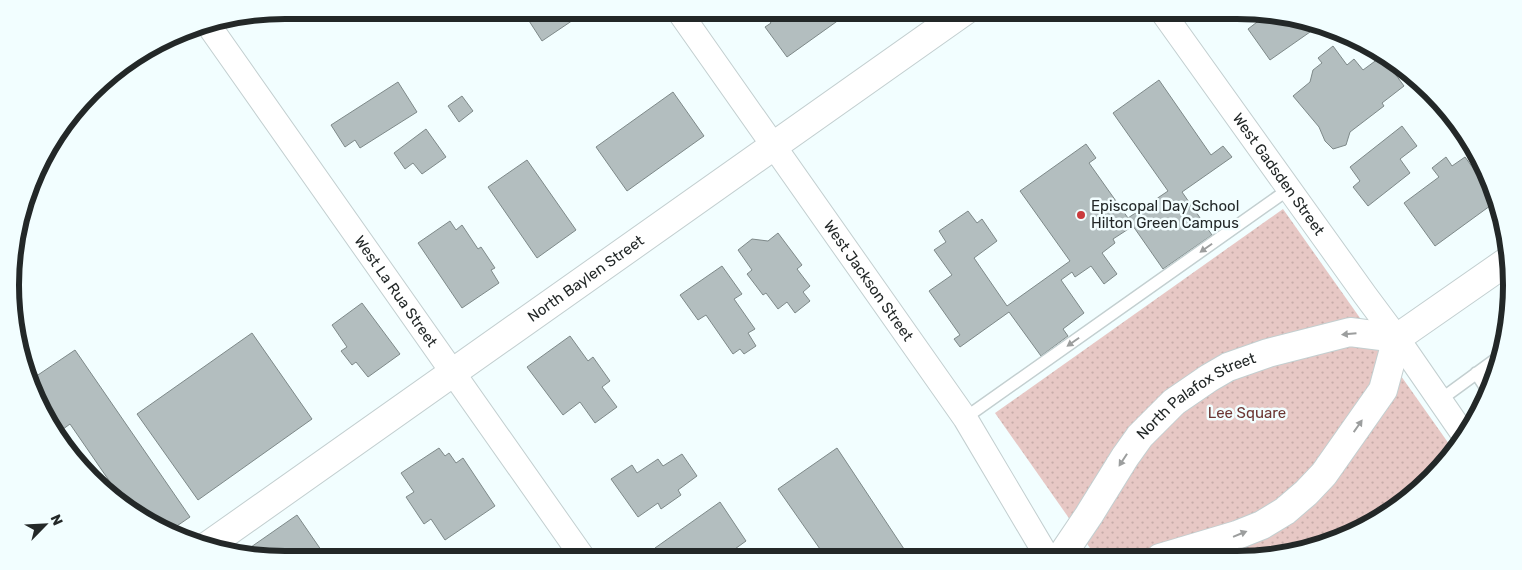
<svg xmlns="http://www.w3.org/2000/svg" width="1522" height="570" viewBox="0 0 1522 570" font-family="Rubik,sans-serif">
<defs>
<pattern id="green-dots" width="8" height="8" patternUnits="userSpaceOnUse" patternTransform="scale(1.25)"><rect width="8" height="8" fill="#e7c8c5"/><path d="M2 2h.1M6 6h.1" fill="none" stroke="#c6aca9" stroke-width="1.8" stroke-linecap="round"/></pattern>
</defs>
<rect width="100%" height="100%" fill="#f2feff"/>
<!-- green -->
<path fill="url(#green-dots)" d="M1283 209 1454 451 1419 492 1358 532 1273 558H1097L995 413Z"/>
<!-- building -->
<path fill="#b3bebf" stroke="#7e8989" d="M522 10H588L542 41Z
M762 10H849L850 12 787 57 765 27 771 23Z
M1256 13 1308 19 1320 25 1270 60 1248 29 1261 19Z
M1333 46 1347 65 1354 59 1363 70 1382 56 1404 86 1382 103 1384 106 1350 132 1346 145 1333 149 1325 141 1319 127 1293 96 1310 82 1313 70 1322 63 1318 58Z
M1159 80 1211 155 1223 146 1232 157 1182 192 1212 235 1163 269 1133 226 1113 239 1115 243 1102 253 1117 274 1104 284 1091 266 1075 277 1072 272 1061 280 1084 313 1063 329 1068 336 1041 356 1009 312 960 347 954 339 960 335 929 291 952 275 934 250 946 242 939 231 968 211 977 223 982 219 997 241 974 258 1007 306 1070 261 1020 191 1086 144 1096 158 1089 163 1128 218 1168 191 1113 113Z
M398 82 417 112 360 148 355 140 345 147 331 125Z
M673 92 704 136 627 191 596 147Z
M462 96 473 111 459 122 448 106Z
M1402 126 1417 146 1400 159 1410 173 1368 206 1353 187 1360 181 1350 167Z
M426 129 446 157 422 174 413 163 405 169 394 153Z
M1446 157 1452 166 1465 157 1489 190 1494 203 1435 246 1404 203 1439 177 1432 168Z
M527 160 576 230 537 258 488 187Z
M450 221 456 230 462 225 478 249 481 247 495 268 491 270 499 283 462 308 418 243Z
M778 233 802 265 797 269 810 286 803 292 810 301 795 313 787 302 778 309 766 293 763 295 747 274 752 270 738 250 752 239 768 241Z
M722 266 742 294 734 299 755 329 748 333 756 346 744 354 740 349 733 354 706 315 698 320 680 295Z
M362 303 400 354 368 377 356 362 352 365 341 351 347 347 332 325Z
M252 333 312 419 198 500 137 414Z
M570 336 588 361 593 357 610 381 602 387 617 407 595 423 580 402 563 415 527 367Z
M75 350 190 517 171 530 128 508 70 424 55 435 32 379Z
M439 448 445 456 449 453 456 463 463 458 495 506 445 540 431 519 424 524 406 497 414 492 401 473Z
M837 448 910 558 827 559 778 489Z
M682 454 697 476 678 490 681 495 661 509 658 503 638 517 611 479 632 465 637 473 658 459 663 466Z
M720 502 746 541 721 559H662L655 548Z
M297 515 328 560H285L241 554Z
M508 549 515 559H493Z"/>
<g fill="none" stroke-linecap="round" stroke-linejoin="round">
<!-- lane casing -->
<g stroke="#c3cfd0" stroke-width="14">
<path id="lane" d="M1476 373 1487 390
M1440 400 1503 354
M965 418 1289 189"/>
</g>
<!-- street casing -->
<g stroke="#c3cfd0" stroke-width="26">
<g id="street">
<path id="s1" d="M678 10 965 418 1048 558"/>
<path id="s2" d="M1161 10 1365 295 1397 338 1466 438"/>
<path id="s3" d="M207 23 584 559"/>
</g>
</g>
<!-- secondary casing -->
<g stroke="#c3cfd0" stroke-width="30">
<g id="secondary">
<path id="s4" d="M206 547 966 10"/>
</g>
</g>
<!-- primary casing -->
<g stroke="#c3cfd0" stroke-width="30">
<g id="primary">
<path id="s5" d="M1060 558 1089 515 1125 457 1140 436 1174 402 1209 378 1228 367 1268 353 1350 332 1397 338"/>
<path d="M1160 558 1237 535 1262 525 1285 511 1306 493 1324 474 1383 390 1397 338 1509 260"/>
</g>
</g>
<!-- lane -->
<use href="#lane" stroke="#fff" stroke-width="11"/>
<!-- street -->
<use href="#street" stroke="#fff" stroke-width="24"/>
<!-- secondary -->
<use href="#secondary" stroke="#fff" stroke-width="28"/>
<!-- primary -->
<use href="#primary" stroke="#fff" stroke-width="28"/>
</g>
<!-- one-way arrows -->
<defs><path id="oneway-solid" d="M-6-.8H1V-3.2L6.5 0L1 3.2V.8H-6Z" transform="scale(1.25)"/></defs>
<g fill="#9c9e9e">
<use href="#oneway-solid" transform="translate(1206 248) rotate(145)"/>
<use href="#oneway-solid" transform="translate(1349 334) rotate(175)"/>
<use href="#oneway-solid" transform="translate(1073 342) rotate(145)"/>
<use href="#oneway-solid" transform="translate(1358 426) rotate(-55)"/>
<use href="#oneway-solid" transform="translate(1123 460) rotate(123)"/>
<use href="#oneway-solid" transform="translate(1240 534) rotate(-22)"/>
</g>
<!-- markers -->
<circle fill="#ca3b3d" stroke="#f2feff" stroke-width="2" cx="1081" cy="215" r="5"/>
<g text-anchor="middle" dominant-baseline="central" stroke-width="5" stroke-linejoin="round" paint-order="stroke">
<!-- street labels -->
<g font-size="15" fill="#232828" stroke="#f2feff">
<text stroke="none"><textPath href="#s2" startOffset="202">West Gadsden Street</textPath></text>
<text stroke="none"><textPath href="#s4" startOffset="465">North Baylen Street</textPath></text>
<text stroke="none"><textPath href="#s1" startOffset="331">West Jackson Street</textPath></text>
<text stroke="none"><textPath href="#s3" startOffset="328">West La Rua Street</textPath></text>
<text stroke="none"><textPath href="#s5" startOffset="216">North Palafox Street</textPath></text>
</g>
<!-- poi labels -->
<g font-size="15" fill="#232828" stroke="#f2feff" text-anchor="start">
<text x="1091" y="206">Episcopal Day School<tspan x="1091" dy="17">Hilton Green Campus</tspan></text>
</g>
<!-- park labels -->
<g font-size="15" fill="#6c3633" stroke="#f2feff">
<text x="1247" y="413">Lee Square</text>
</g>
</g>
<!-- crop -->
<path d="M0 0H1522V570H0ZM285 19H1237A266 266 0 0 1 1503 285V285A266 266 0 0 1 1237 551H285A266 266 0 0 1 19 285V285A266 266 0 0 1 285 19Z" fill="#f2feff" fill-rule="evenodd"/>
<path fill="none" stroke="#232828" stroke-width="6" d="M285 19H1237A266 266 0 0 1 1503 285V285A266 266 0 0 1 1237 551H285A266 266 0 0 1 19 285V285A266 266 0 0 1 285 19Z"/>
<!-- north arrow -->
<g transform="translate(45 525) rotate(66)" stroke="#f2feff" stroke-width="4" paint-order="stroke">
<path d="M0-4L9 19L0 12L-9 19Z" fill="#232828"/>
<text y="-8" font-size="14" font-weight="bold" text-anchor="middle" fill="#232828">N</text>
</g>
</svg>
